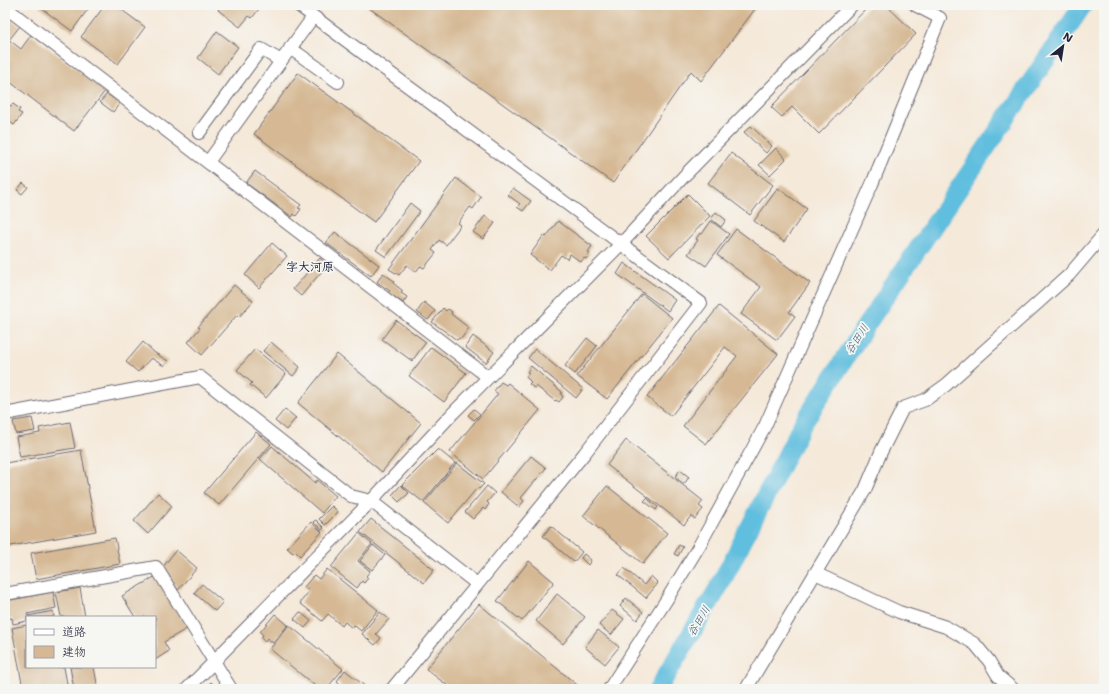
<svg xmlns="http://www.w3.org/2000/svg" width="1109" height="694" viewBox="0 0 1109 694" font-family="'Shantell Sans','Klee One',sans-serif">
<rect width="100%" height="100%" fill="#f6f6f2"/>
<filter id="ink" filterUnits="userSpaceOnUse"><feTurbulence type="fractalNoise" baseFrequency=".025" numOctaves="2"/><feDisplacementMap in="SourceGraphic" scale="8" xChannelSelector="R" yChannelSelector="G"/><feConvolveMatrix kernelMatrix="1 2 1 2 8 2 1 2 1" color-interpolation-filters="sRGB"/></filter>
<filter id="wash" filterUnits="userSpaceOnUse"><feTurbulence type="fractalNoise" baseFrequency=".012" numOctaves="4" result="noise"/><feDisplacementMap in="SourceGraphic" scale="16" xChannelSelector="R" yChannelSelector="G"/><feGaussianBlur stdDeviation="0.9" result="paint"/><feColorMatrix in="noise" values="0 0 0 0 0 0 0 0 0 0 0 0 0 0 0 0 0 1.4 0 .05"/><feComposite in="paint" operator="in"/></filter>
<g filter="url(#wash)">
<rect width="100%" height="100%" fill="#f5e9d9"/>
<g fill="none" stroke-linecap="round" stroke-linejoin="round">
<!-- river -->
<path stroke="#60bede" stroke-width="19" d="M658 689 720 585 802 425 867 324 1083 5"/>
</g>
<g id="blocks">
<!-- building -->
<path fill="#d6b994" d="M37 5H91L72 31Z
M105 5H115L145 27 118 64 81 37Z
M218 5H262L252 18 249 16 240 27 218 10 219 9 217 7Z
M365 5H758L701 81 691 71 613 183Z
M870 5H886L916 34 819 134 792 107 782 117 771 107Z
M5 15 20 26 9 40 21 49 31 35 105 91 74 131 5 78Z
M217 31 238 47 218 74 198 58Z
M298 73 419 161 374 222 254 134Z
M107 94 120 103 113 112 100 102Z
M5 102 11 106 13 104 20 109 18 112 22 114 14 125 5 118Z
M751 126 772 146 766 153 744 132Z
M776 148 786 159 770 175 759 165Z
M731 153 773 185 750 215 708 183Z
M255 171 301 205 298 208 301 209 296 216 294 214 292 217 246 183Z
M456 178 481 197 473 209 470 207 458 223 461 225 446 245 439 240 432 250 436 253 424 268 420 266 416 272 407 265 399 275 389 269Z
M23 183 28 187 22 194 17 190Z
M513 188 531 201 523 211 517 207 520 204 508 195Z
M778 188 807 209 784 242 754 221Z
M688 194 710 216 669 258 646 236Z
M410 203 420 211 386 257 376 250Z
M716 212 726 220 721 227 711 219Z
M485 216 495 223 483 239 473 232Z
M558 221 592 246 588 252 590 253 586 259 584 258 581 262 570 254 567 259 561 255 550 270 530 255 544 235 546 237Z
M711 221 729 234 706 266 688 254 698 240 696 239 700 233 702 234Z
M736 229 810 283 789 312 795 316 777 340 741 314 761 287 717 255Z
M335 232 379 265 371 276 326 243Z
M272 243 287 256 259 288 245 275Z
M320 258 327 265 301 296 293 289Z
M624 263 675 300 668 311 617 274Z
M383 273 394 281 393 283 403 291 401 293 407 297 403 303 388 293 390 291 377 282Z
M234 285 253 301 239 317 237 315 202 355 188 342 200 328 198 327Z
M642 294 672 318 607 399 577 376Z
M424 302 435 311 428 320 417 312Z
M719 306 778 354 706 444 683 426 737 356 725 347 671 416 647 397Z
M443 308 446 311 448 309 452 312 451 314 469 328 461 339 459 338 457 340 432 322Z
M396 320 426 342 412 361 382 339Z
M473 336 494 352 486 363 465 347Z
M587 338 597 346 575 374 565 366Z
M143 342 155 353 168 361 164 366 151 358 138 372 126 362Z
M271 342 300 367 293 376 263 351Z
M431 347 466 373 444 402 409 376Z
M255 349 286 374 266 398 250 385 252 383 237 370Z
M535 349 583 389 576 398 528 358Z
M337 354 421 423 382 472 298 403Z
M531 366 562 392 561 394 563 397 559 402 556 400 555 401 536 386 534 388 529 384 531 382 526 377 529 373 527 372Z
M501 382 506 385 508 383 540 410 483 479 450 452 498 394 494 391Z
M285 409 296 418 286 430 275 421Z
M474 409 480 414 474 420 468 415Z
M32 418 35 431 16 434 13 421Z
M70 422 75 448 20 457 16 437 40 433 39 428Z
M256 432 271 444 219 505 204 493Z
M626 440 703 501 699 506 703 509 695 519 691 516 684 525 607 465Z
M272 446 315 483 317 480 336 496 322 513 260 459Z
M438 449 455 463 423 502 402 485Z
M81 450 96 531 5 547V463Z
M531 456 546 468 521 498 524 501 519 507 501 492Z
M457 463 484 484 479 489 477 488 448 523 424 503Z
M680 470 689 477 684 484 675 477Z
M401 485 409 493 399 502 392 495Z
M487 486 495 493 487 502 489 504 485 510 483 508 473 519 465 512Z
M607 486 667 533 643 564 583 516Z
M158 493 172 506 148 534 134 521Z
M647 498 658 507 656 510 644 501Z
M332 506 338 512 325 525 319 519Z
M371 519 434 570 424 583 360 532Z
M316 520 324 528 322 530 313 522Z
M311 522 322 532 300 556 295 551 293 553 287 548Z
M551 526 582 552 574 562 543 536Z
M359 533 372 544 358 561 370 571 366 576 368 578 364 583 362 581 357 588 331 567Z
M115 538 120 564 36 579 31 553Z
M373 545 385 555 372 570 360 561Z
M679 545 683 547 678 556 674 554Z
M176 550 197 568 178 590 163 567Z
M584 554 591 560 588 565 581 558Z
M529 561 554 582 522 621 497 601Z
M624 568 644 585 651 576 658 583 646 598 618 575Z
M327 569 378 610 361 631 354 625 352 628 345 622 342 626 328 614 322 621 300 603 309 591 304 587 314 575 319 579Z
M156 576 188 628 164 642 169 651 155 660V617H135L122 596Z
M202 584 223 602 215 611 194 593Z
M80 588 85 617H61L56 592Z
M53 592 56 608 27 614 28 616 53 611 54 617H27V621L13 624 12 618 5 619V601Z
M557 594 585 617 563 644 536 621Z
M626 598 643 612 637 620 620 606Z
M479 604 582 689H452L426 669Z
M612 610 624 619 611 635 599 625Z
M300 612 311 621 305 628 294 619Z
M380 612 389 619 376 634 381 638 375 645 362 634Z
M275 614 288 625 273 643 267 638 265 642 261 638 263 635 260 632Z
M27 625V667H64L68 689H23L12 628Z
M289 625 343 669 326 689H319L270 649Z
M598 630 619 647 605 664 585 647Z
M70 667H94L98 689H74Z
M345 670 366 687 364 689H338L341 685 337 681Z
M211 682 218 689H205Z"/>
</g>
</g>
<g filter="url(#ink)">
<use href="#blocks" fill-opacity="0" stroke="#6c6872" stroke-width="1"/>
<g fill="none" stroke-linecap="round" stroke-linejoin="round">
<!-- minor casing -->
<g stroke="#6c6872" stroke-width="14">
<path id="minor" d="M298 5 701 303 584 454 392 689
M5 7 488 377
M290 48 338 82
M199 133 261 49 281 61
M208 162 313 17
M5 414 200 377 351 496 371 501 477 584
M815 573 899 612 946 627 975 644 989 661 998 676 1013 689
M5 594 156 567 231 689
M187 689 215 661 221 654 371 501 453 413 621 244 686 174 852 5
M609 689 667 599 699 546 765 426 872 184 940 18 915 5
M746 689 865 490 881 452 903 408 925 400 946 385 1069 275 1104 234"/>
</g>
<!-- minor -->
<use href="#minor" stroke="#fff" stroke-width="12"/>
</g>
</g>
<g text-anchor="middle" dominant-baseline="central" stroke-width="3.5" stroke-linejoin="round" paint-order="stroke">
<!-- water labels -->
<g font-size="11" font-style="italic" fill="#385974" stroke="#f6f6f2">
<text transform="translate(857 339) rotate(-57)">谷田川</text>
<text transform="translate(699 621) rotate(-59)">谷田川</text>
</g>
<!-- quarter labels -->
<g font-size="12" font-weight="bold" fill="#22223b" stroke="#f6f6f2">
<text x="310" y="267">字大河原</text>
</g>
</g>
<!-- margin -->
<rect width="1109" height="694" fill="none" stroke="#f6f6f2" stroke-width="20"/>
<!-- legend -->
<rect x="26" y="616" width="130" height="52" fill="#f6f6f2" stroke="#a1a1a9"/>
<rect x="34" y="629" width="20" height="6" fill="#ffffff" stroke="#a1a1a9"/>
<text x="62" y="636" font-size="12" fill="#22223b">道路</text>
<rect x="34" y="646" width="20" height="12" fill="#d6b994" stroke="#a1a1a9"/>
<text x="62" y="656" font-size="12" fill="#22223b">建物</text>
<!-- north arrow -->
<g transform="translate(1063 46) rotate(30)" stroke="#f6f6f2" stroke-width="3" paint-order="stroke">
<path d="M0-3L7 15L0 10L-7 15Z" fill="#22223b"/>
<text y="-6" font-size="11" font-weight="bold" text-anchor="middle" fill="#22223b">N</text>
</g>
</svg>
